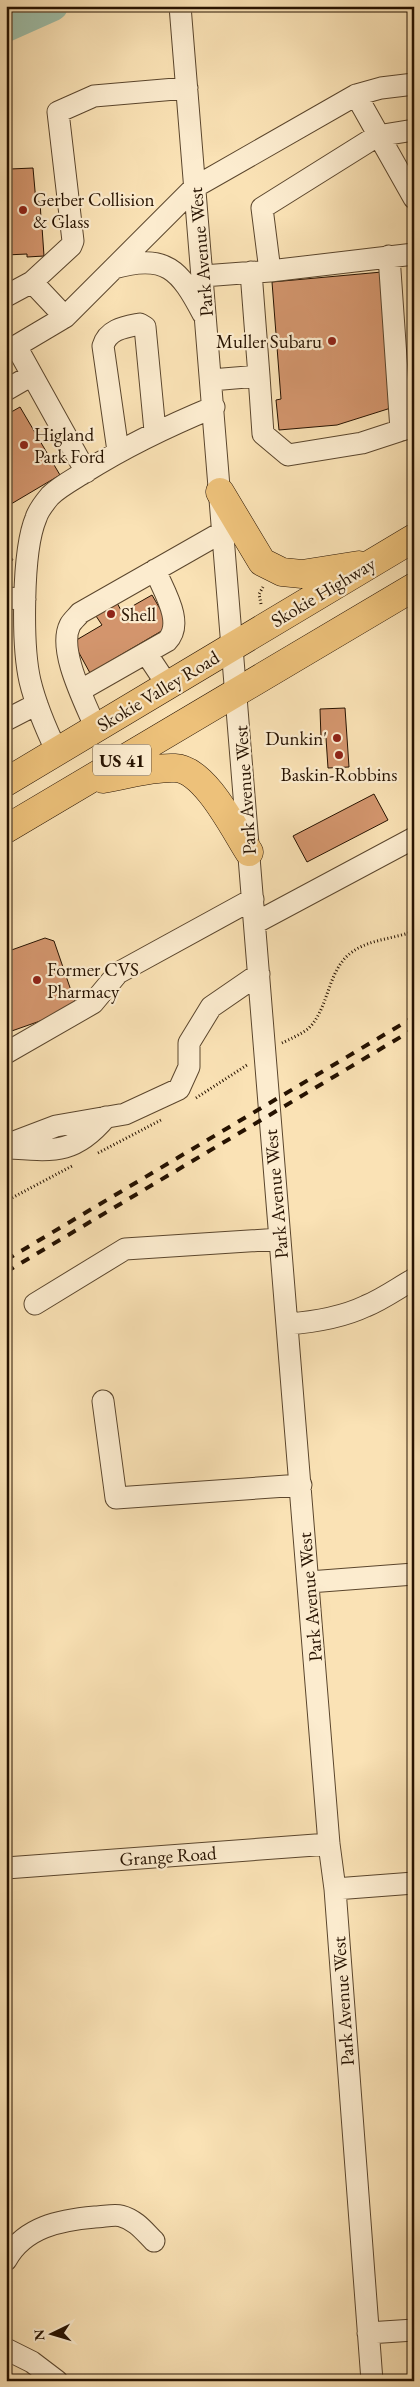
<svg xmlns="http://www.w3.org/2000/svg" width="420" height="2387" viewBox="0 0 420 2387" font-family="'EB Garamond',serif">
<rect width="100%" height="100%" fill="#fae2b5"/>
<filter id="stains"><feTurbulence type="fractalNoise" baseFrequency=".004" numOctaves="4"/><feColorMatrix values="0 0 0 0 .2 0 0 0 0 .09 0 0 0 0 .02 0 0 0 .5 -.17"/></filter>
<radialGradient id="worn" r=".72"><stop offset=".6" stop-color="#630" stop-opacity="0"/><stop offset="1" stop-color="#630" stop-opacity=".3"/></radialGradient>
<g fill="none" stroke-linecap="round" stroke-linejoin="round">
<!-- river -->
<path stroke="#9fbfa9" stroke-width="30" d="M6 27 53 6"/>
</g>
<!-- building -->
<path fill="#d4966e" stroke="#261200" d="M6 165H9L10 169 33 168 36 202 40 201 41 218H36V227H42L44 256 27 257V254L6 255Z
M382 272 394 407 337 425 279 430 276 400 281 399 272 282Z
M20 407 60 475 6 507V415Z
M6 549 13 560 6 564Z
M152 595 170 626 90 673 73 642 102 625 96 616 117 603 122 612Z
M345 708 349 767 328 768 326 738H321L320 709Z
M374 794 388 820 307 862 293 836Z
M45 938 54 941 77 1008 6 1033V952Z"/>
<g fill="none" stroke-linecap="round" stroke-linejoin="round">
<!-- minor casing -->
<g stroke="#5b462d" stroke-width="23">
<path id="minor" d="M180 6 329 1844 335 1889 372 2381
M356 95 414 198
M389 256 401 430
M114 268C166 253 180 270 203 314
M270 271 414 254
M251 272 259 376
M203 276 270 271 262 208 377 136 414 130
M32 282 65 317
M6 296 32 282 71 246 73 241 58 112 94 96 187 88
M16 346 86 472
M6 352 65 317 195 187 356 95 381 88 414 84
M211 380 259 376 263 434 288 455 362 443 414 426
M6 390 32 375
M118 451 103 346C108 329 125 327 140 324L145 327 155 431
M6 598 25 599
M146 653 168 686
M81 690 167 641C185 623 163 590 155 570
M6 720 37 704
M96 729C86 704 57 650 70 625 72 621 77 617 80 613L224 531
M57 752C46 729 36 706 30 681 22 646 22 551 36 518 38 511 45 502 50 496 59 487 74 479 85 472 126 446 168 426 214 407
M255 923 414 838
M6 1053 93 1003 118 973 253 899
M6 1145 56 1126 125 1114 179 1089 189 1067V1043L211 1007 259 974
M9 1148C55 1151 75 1154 106 1117
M35 1304 125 1249 280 1239
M287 1324C314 1322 341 1318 366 1306 383 1299 398 1288 414 1279
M103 1401 116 1498 301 1485
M309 1582 414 1574
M6 1868 329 1844
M335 1889 414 1883
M6 2260C24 2227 60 2220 95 2217 103 2217 114 2214 121 2216 136 2220 144 2231 154 2241
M368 2333 414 2330
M6 2349 32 2362 57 2381"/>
</g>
<!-- highway casing -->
<g stroke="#261200" stroke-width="29">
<path id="highway" d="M220 492 262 562 282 572 302 574 359 565
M103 779C127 775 151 767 175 768 205 769 234 829 249 852
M6 782 414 538
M6 829 414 587"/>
</g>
<!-- path -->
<path stroke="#261200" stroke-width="3" stroke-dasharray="1 2.5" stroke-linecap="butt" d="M261 604 259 594 263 587
M282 1043C290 1039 302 1034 309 1028 330 1006 327 970 352 952 370 939 394 939 414 931
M196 1098 247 1065
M98 1153 161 1120
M6 1201 74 1165"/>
<!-- minor -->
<use href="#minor" stroke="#fceccf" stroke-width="21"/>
<!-- highway -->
<use href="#highway" stroke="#edc17a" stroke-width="28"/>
<!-- rail -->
<path stroke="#261200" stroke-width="4" stroke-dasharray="9 9" stroke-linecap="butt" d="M6 1260 414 1017
M6 1272 414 1029"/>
</g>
<!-- markers -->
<g fill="#8f2418" stroke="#fceccf" stroke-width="2">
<circle cx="23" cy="210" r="5"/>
<circle cx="332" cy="341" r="5"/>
<circle cx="24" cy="445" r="5"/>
<circle cx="111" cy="614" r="5"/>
<circle cx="337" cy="738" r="5"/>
<circle cx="339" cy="755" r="5"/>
<circle cx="37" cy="980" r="5"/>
</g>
<g text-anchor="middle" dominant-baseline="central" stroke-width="4.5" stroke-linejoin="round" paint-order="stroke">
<!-- shield labels -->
<rect fill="#fceccf" stroke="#66533e" stroke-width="1" x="93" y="744.5" width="58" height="31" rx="4"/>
<g font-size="18" font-weight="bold" fill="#261200">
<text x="122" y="760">US 41</text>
</g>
<!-- poi labels -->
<g font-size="19" fill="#261200" stroke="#fceccf" text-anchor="start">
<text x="33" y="199">Gerber Collision<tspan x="33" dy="22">&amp; Glass</tspan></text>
<text x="322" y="341" text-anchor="end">Muller Subaru</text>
<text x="34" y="434">Higland<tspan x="34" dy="22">Park Ford</tspan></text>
<text x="121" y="614">Shell</text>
<text x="327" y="738" text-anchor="end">Dunkin'</text>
<text x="339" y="774" text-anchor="middle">Baskin-Robbins</text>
<text x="47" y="969">Former CVS<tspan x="47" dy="22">Pharmacy</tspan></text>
</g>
<!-- street labels -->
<g font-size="19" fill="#261200" stroke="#fceccf">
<text transform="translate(201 252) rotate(-95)">Park Avenue West</text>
<text transform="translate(323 592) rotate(-31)">Skokie Highway</text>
<text transform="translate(158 691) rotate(-31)">Skokie Valley Road</text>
<text transform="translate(245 790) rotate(-94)">Park Avenue West</text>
<text transform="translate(276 1194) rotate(-95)">Park Avenue West</text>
<text transform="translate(310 1597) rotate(-95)">Park Avenue West</text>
<text transform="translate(168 1856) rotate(-4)">Grange Road</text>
<text transform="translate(343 2001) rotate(-94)">Park Avenue West</text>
</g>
</g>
<!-- margin -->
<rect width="420" height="2387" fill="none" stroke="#fae2b5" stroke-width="25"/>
<rect x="8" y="8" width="405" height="2372" fill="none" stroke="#261200" stroke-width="2.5"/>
<rect x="12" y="12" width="395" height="2362" fill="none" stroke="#261200"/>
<!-- north arrow -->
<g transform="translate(52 2334) rotate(265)" stroke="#fceccf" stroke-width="4" paint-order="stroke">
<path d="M0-4L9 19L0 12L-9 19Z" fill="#261200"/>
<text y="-8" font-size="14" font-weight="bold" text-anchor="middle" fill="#261200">N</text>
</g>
<rect width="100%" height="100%" filter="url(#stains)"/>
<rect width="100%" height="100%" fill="url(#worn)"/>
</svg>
